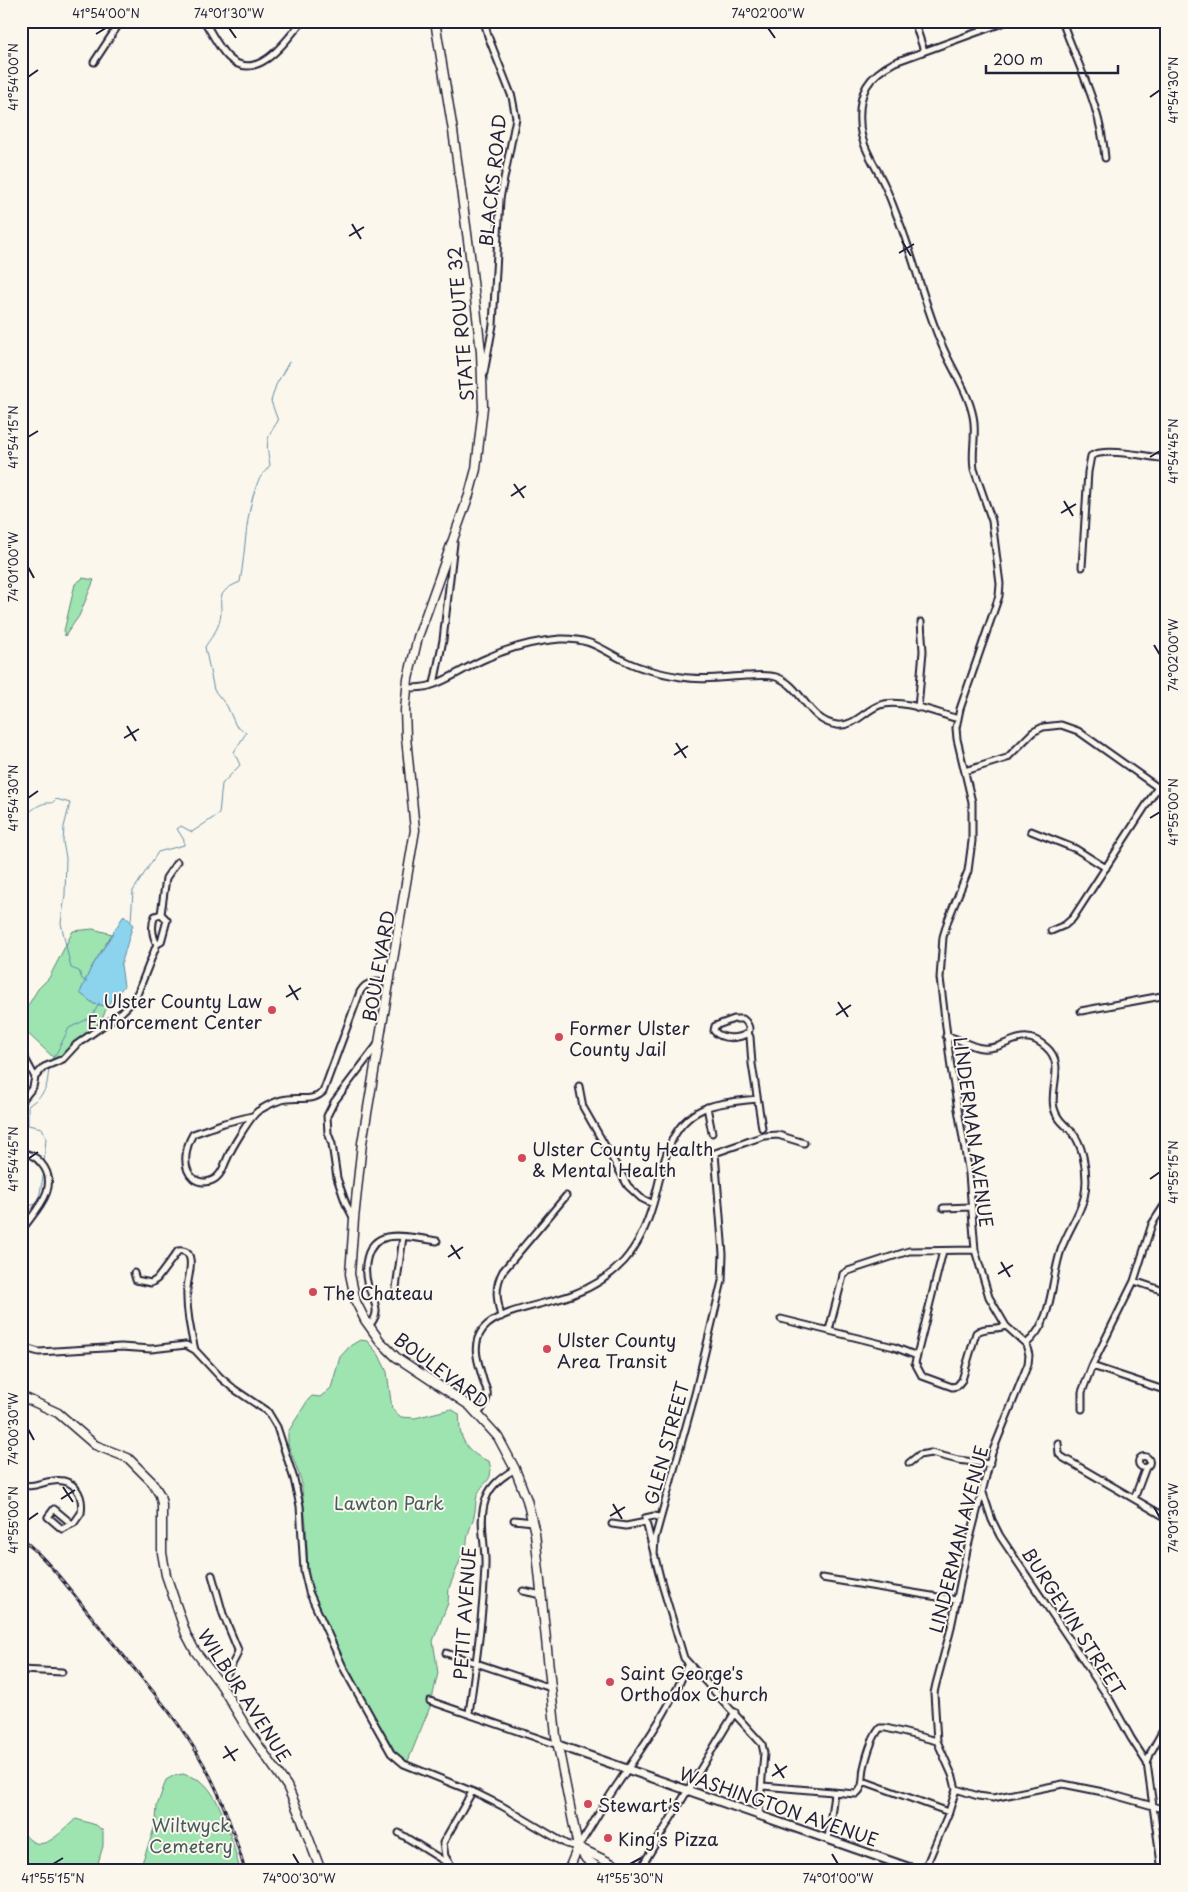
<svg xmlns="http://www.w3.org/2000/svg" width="1188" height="1892" viewBox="0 0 1188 1892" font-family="'Playpen Sans',sans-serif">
<rect width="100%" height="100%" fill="#fbf7ec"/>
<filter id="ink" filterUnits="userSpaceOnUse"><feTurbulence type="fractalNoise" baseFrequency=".02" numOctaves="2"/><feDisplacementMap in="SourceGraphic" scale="10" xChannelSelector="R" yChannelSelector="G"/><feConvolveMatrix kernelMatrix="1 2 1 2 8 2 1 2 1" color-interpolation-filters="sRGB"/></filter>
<g filter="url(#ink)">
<!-- green -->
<path fill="#9de4b1" stroke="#608376" d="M83 578 94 580 79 616 65 636 64 631 75 584Z
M93 929 112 934 91 968 80 993 94 1004 107 1006 101 1023 77 1040 56 1060 21 1027V1017L38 989 49 978 73 931Z
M360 1340 367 1341 379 1355 387 1372 392 1409 401 1417 415 1418 451 1409 459 1414C460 1420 459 1428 461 1434 465 1448 476 1457 489 1461 495 1484 483 1479 477 1496 475 1502 476 1510 474 1516 472 1525 467 1533 467 1543L449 1588 448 1603 433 1641 438 1673 430 1707 408 1761 402 1759 395 1751 363 1696 340 1652 311 1587 308 1575 306 1525 301 1480 288 1444V1432L308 1400 312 1396 320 1397 331 1388 340 1357 350 1346Z
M183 1774C188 1776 196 1778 201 1781 222 1797 234 1846 240 1871H139L151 1838 156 1821 157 1806 166 1780 173 1776Z
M76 1819 96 1825 103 1831V1846L98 1863V1869L101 1871H21V1829C40 1861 59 1832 76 1819Z"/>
<!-- water -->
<path fill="#8cd3ee" stroke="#628ca6" d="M124 915 133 924 121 965 124 986 107 1006 94 1004 80 993 90 970Z"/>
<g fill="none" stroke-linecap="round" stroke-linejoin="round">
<!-- stream -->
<path stroke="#628ca6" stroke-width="1" d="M21 819C30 812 40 801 52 803L56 799 70 803 64 827 63 842 66 858 65 895 61 923 71 968 79 971 82 979 87 982
M131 921 133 891 158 852 184 845V840L177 829 181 826 192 832 219 814 222 784 240 765 234 752 246 733 236 726 227 706 214 690 205 647C209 640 217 631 219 623 226 603 210 594 240 582 246 550 245 515 257 484 259 477 266 471 270 465 266 442 265 440 278 421L271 401 276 385 289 362
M49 1063 57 1052 69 1028 92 1017 99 1003
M44 1163 46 1137 42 1128 28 1125V1106C46 1093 47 1090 49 1067
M21 1206 25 1204 28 1206 37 1204 39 1198 44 1172"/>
<!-- minor casing -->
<g stroke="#22223b" stroke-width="9">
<path id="minor" d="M204 21C212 33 218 47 228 57 256 85 287 40 302 21
M914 21 924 51
M1062 21C1079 68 1101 107 1105 158
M981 31 982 21
M94 62 121 21
M484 373 493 325 500 199 516 118 512 97 488 36 484 21
M1082 567 1088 472 1091 456C1106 447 1148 457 1167 459
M434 684 443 640 454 543
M407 688C414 688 422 688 429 686 450 680 467 666 487 658 509 648 536 641 560 639 593 638 601 650 627 662 644 670 663 674 681 677 702 681 725 677 746 676 755 676 766 674 776 677 802 685 807 721 837 725 855 727 865 710 880 705 901 698 937 713 958 719
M918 708 923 651 921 622
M965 771 1007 758 1033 732 1043 727 1061 725 1078 731 1167 794
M1031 831 1076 849 1106 868
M161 914 166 878 177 862
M1051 931 1065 925 1073 918 1158 787
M157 944 161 942 167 920 161 914
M1081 1011 1167 995
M734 1019H743C747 1022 751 1028 748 1033 739 1039 722 1040 714 1031L715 1026Z
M748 1033 750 1037 752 1064 762 1128
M946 1036C959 1038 970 1047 982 1048 1007 1051 1021 1024 1046 1047 1066 1064 1049 1088 1054 1108 1056 1118 1065 1125 1072 1132 1078 1139 1081 1148 1083 1156 1086 1169 1087 1185 1084 1198 1079 1216 1067 1232 1061 1250 1050 1282 1054 1321 1026 1344
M21 1051 35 1077
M579 1086 583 1107 628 1186 641 1198 653 1204
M21 1102 33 1087 35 1077 44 1067 63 1059 76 1045 122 1012 129 1005 138 992 157 944C152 936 151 924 155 916L161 914
M707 1107 712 1133
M252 1116 224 1123 193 1134C186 1146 181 1167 193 1178 200 1184 212 1183 218 1176 223 1171 224 1165 227 1159 231 1149 250 1117 258 1111 266 1106 277 1100 287 1099 301 1097 312 1102 323 1092L360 992C367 980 377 981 390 984
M21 1153C30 1153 36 1157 41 1163 62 1187 34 1212 21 1231
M943 1208 971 1207
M354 1219 346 1204 337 1178 332 1144 328 1133 327 1116 334 1102 378 1044
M943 1251 915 1363 922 1376 952 1387 957 1386 962 1380 976 1333C984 1326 996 1330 1006 1326
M134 1273 136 1280 151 1283 157 1279 178 1251C184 1250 189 1252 190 1259 192 1269 187 1280 187 1290 186 1311 190 1330 195 1350
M1134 1281 1167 1292
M396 1288 403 1237
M501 1317C497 1300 494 1287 503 1271L566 1196
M781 1319 894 1347 917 1356
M369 1326C372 1322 376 1318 376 1312 377 1304 371 1294 368 1286 363 1269 365 1242 387 1237 402 1234 422 1239 437 1241
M829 1330 842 1280 843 1274 848 1271 909 1251 975 1250
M21 1345 25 1348 39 1352 121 1347 151 1349 186 1345 195 1350 221 1378 234 1389 268 1412 277 1427 294 1479 300 1506 304 1571 309 1592 343 1667 391 1753 404 1764 476 1793 502 1806 566 1844 578 1847C592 1826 604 1803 619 1782 644 1744 672 1707 688 1663
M1092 1366 1167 1391
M1082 1409V1392L1092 1366 1134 1281 1152 1224 1167 1201
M478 1414C482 1409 486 1403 487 1397 488 1393 486 1387 484 1383 479 1364 470 1346 483 1329 499 1309 550 1304 574 1294 593 1287 610 1276 624 1261 638 1245 647 1225 653 1204 664 1167 666 1122 708 1107 723 1102 740 1101 757 1099
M1058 1443 1059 1454 1062 1457 1167 1518
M1138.5 1462a5.5 5.5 0 1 1 11 0a5.5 5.5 0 1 1-11 0Z
M909 1463 919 1455 931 1453 958 1460 990 1464
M21 1485C35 1488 40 1482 53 1481 74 1478 84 1494 81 1513L74 1523 62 1529 48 1517 54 1509 72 1524
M983 1493 992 1520 1000 1536 1110 1700 1131 1738 1147 1763
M1134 1499 1146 1467
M660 1517 654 1516 645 1518 661 1581 684 1658 762 1744 764 1753 759 1815
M514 1520 533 1522
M612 1524 626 1526 646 1522
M654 1555 655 1538 695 1394 722 1281 723 1254 715 1153 764 1136 778 1135 804 1143
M212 1575 223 1614 238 1650 237 1655 221 1685
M822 1578 956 1600
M523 1591 542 1595
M446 1653 551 1688
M21 1670 62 1672
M430 1701 558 1745
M469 1713C476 1664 483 1615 485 1566 486 1546 479 1525 484 1505 488 1487 500 1478 515 1469
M863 1781 949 1812
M763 1786 856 1794C865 1787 862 1778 864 1768 867 1755 871 1739 880 1728H886L937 1741
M956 1789 978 1796 993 1798 1063 1784 1103 1792 1167 1810
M399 1833 460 1871
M828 1839 834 1793
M450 1864 445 1856 443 1843 472 1792
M639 1871 735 1712
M924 1871 949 1812 956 1789 953 1777 937 1741 934 1693 936 1684 950 1632 967 1550 992 1453 1028 1364 1029 1355 1026 1344 1006 1326 989 1297 975 1250 969 1174 951 1068 940 978 943 937 948 920 968 871 972 841V802L957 739 956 728 960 709 999 596 1000 584 992 521 974 469C971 451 977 434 973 416 968 391 951 368 941 343 924 303 915 262 899 221 894 209 890 197 885 186 876 166 860 145 860 123 858 92 868 76 895 62L1008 21
M1162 1871 1147 1763 1151 1752 1167 1723"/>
</g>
<!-- secondary casing -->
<g stroke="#22223b" stroke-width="11">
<path id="secondary" d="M558 1745 919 1871"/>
</g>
<!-- primary casing -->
<g stroke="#22223b" stroke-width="11">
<path id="primary" d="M435 21 453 131 470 255 481 352 483 407 476 469 469 495 418 637 408 679 405 710 406 737 415 830 362 1143 354 1219 350 1274 356 1302 365 1320 380 1341 396 1357 470 1406 498 1437 515 1469 527 1500 535 1533 556 1736 578 1847 586 1859 603 1871
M21 1396 58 1413 95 1445 128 1458 152 1482 160 1495 162 1504V1553L166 1575 186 1634 195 1651 221 1685 249 1732 287 1786 301 1818 321 1871
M578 1847 627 1871
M568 1871 578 1847"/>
</g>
<!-- minor -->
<use href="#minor" stroke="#fbf7ec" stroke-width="5"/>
<!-- secondary -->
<use href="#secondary" stroke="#fbf7ec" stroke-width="7"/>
<!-- primary -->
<use href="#primary" stroke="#fbf7ec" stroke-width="8"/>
<!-- rail casing -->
<g stroke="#22223b" stroke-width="3">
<path id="rail" d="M21 1538C51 1562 75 1597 99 1626 135 1671 176 1714 204 1765 223 1798 235 1835 245 1871"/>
</g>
<!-- rail -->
<use href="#rail" stroke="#fbf7ec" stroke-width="1" stroke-dasharray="4" stroke-linecap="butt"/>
</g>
</g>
<!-- ticks -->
<path fill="none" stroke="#22223b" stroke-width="2" d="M229 28 236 38M768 28 775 38M96 34 106 28M28 77 38 70M1150 97 1160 90M352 224 361 239M349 236 364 227M902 241 911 256M899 253 914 244M28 437 38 431M1150 457 1160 451M514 484 524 498M511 496 526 486M1064 501 1073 516M1061 513 1076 504M28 567 34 578M1154 645 1160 655M127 726 136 741M124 738 139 729M676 743 686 758M674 755 688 746M28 798 38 791M1150 818 1160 812M289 985 298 1000M286 997 301 988M838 1002 848 1017M836 1015 851 1005M28 1159 38 1152M1150 1179 1160 1172M451 1245 460 1259M448 1257 463 1247M1001 1262 1010 1277M998 1274 1013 1265M28 1429 34 1440M63 1487 73 1502M61 1499 75 1490M613 1504 622 1519M1154 1507 1160 1518M610 1516 625 1507M28 1520 38 1513M225 1746 235 1761M223 1758 238 1749M775 1764 784 1778M772 1776 787 1766M293 1854 299 1864M832 1854 838 1864M53 1864 63 1858M630 1864 641 1858"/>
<!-- markers -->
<g fill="#d1495b" stroke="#fbf7ec" stroke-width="2">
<circle cx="272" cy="1010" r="5"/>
<circle cx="559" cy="1037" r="5"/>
<circle cx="522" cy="1158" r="5"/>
<circle cx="313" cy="1292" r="5"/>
<circle cx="547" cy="1349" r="5"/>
<circle cx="610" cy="1682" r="5"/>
<circle cx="588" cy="1804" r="5"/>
<circle cx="608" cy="1838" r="5"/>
</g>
<g text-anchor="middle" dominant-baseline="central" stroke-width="4" stroke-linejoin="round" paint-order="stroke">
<!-- street labels -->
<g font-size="18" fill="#22223b" stroke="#fbf7ec">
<text transform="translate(492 180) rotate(-84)">BLACKS ROAD</text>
<text transform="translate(460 324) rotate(-95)">STATE ROUTE 32</text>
<text transform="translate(378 966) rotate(-80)">BOULEVARD</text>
<text transform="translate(974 1132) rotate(82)">LINDERMAN AVENUE</text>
<text transform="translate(442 1370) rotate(37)">BOULEVARD</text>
<text transform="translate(666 1443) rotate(-75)">GLEN STREET</text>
<text transform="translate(958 1539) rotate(-76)">LINDERMAN AVENUE</text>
<text transform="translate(464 1613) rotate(-86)">PETIT AVENUE</text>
<text transform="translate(1074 1621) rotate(57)">BURGEVIN STREET</text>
<text transform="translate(245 1695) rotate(57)">WILBUR AVENUE</text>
<text transform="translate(779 1806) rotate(19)">WASHINGTON AVENUE</text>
</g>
<!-- poi labels -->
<g font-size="18" fill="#22223b" stroke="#fbf7ec" text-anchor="start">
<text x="262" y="1000" text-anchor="end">Ulster County Law<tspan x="262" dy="21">Enforcement Center</tspan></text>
<text x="569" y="1027">Former Ulster<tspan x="569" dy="21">County Jail</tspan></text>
<text x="532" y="1148">Ulster County Health<tspan x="532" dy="21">&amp; Mental Health</tspan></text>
<text x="323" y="1292">The Chateau</text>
<text x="557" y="1339">Ulster County<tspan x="557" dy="21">Area Transit</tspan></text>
<text x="620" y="1672">Saint George's<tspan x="620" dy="21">Orthodox Church</tspan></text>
<text x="598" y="1804">Stewart's</text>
<text x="618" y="1838">King's Pizza</text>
</g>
<!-- park labels -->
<g font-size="18" fill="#475c5e" stroke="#fbf7ec">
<text x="389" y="1502">Lawton Park</text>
<text x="191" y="1824">Wiltwyck<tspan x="191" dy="21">Cemetery</tspan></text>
</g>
</g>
<!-- margin -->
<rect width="1188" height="1892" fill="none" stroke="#fbf7ec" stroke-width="55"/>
<!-- scale -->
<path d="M986 65v8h132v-8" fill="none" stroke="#22223b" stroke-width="2.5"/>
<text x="993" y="65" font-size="15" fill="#22223b" stroke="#fbf7ec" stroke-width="4" paint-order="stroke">200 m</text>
<rect x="28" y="28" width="1132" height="1836" fill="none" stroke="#22223b" stroke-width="2"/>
<g font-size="12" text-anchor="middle" fill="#22223b">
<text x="106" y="18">41°54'00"N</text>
<text x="229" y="18">74°01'30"W</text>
<text x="768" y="18">74°02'00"W</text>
<text transform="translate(14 77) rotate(-90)" y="4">41°54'00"N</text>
<text transform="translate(1174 90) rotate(-90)" y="4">41°54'30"N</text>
<text transform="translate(14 437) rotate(-90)" y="4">41°54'15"N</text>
<text transform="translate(1174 451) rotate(-90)" y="4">41°54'45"N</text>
<text transform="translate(14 567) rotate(-90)" y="4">74°01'00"W</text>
<text transform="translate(1174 655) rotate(-90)" y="4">74°02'00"W</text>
<text transform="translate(14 798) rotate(-90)" y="4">41°54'30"N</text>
<text transform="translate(1174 812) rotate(-90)" y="4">41°55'00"N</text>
<text transform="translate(14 1159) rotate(-90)" y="4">41°54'45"N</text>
<text transform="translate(1174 1172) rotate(-90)" y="4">41°55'15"N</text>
<text transform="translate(14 1429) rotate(-90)" y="4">74°00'30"W</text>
<text transform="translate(1174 1518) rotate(-90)" y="4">74°01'30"W</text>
<text transform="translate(14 1520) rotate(-90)" y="4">41°55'00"N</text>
<text x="53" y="1883">41°55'15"N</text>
<text x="299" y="1883">74°00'30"W</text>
<text x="630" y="1883">41°55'30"N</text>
<text x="838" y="1883">74°01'00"W</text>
</g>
</svg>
